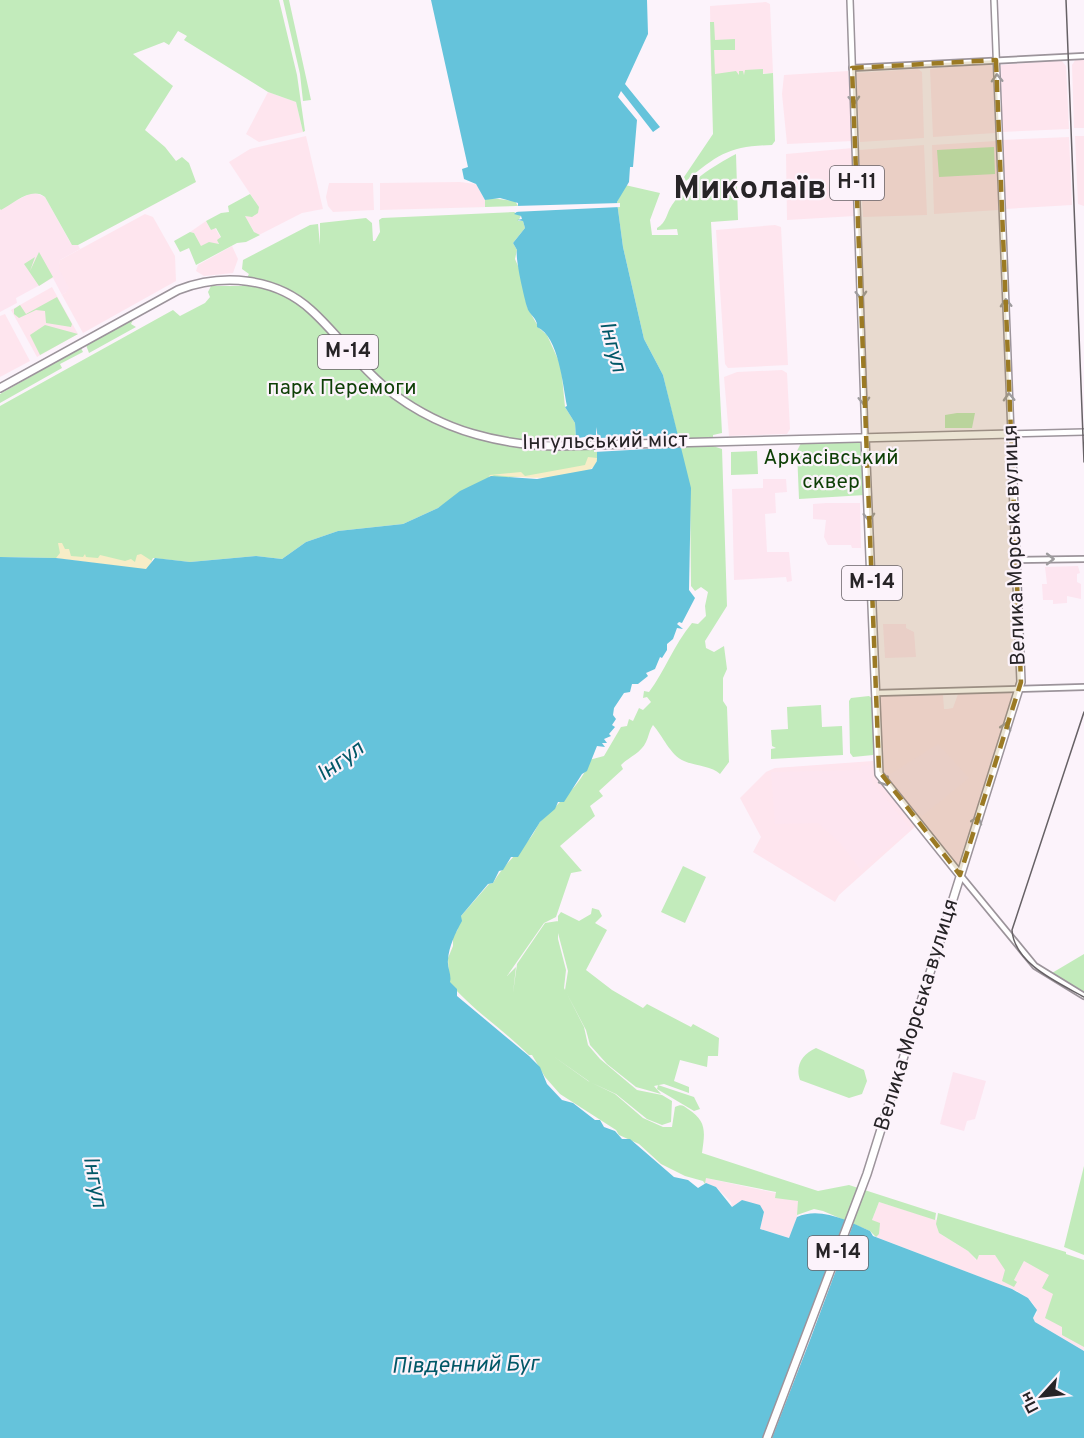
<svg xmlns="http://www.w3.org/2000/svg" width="1084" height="1438" viewBox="0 0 1084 1438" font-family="Overpass,sans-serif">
<rect width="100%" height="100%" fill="#fcf3fb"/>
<!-- commercial -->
<path fill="#fee5ee" d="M766 2 770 4 773 73 711 76 710 6Z
M1084 58V128H1074L1072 65 1076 59Z
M1061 60 1066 66 1069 129 1002 132 1001 65Z
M990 63 993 70 995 133 933 137 930 69Z
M918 69 922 72 924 138 860 142 856 73Z
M848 71 853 141 787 144 782 94 784 75Z
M268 92 296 102 303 132 259 142 246 134Z
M306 136 323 209 302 213 257 236 244 215 259 207 229 162 250 149Z
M1075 136H1084V206L1078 204Z
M1069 137 1072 205 1005 209 1002 140Z
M996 141 999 210 934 214 932 145Z
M924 145 927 215 863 217 859 150Z
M853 148 855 216 787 220 786 154Z
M460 182 476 184 485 200V207L380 210V183Z
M329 183H373L374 210 333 212 328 206 326 197Z
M145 214 153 217 175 256 176 281 83 333 62 295 66 292 58 269 60 260Z
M206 221 211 230 215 228 221 238 217 246 201 247 194 233 190 232Z
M775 225 781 227 788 365 728 368 725 364 716 230Z
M232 246 238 259 233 273 204 276 196 271 198 265Z
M52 287 78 334 37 357 11 310Z
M5 314 30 361 0 377V316Z
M782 370 787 373 790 429 787 434 729 436 724 377 737 372Z
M1005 691 1011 692V700L961 860 960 864H956L882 773 879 699 882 696 943 695 944 709H947L953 708 958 694Z
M873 761 878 779 916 826 839 895 835 902 753 852 761 837 740 798 766 772 775 768Z
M706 1178 799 1198 797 1217 790 1238 760 1229 764 1212 742 1200 732 1207 731 1202 716 1187 705 1183Z
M879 1202 937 1220 939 1233 968 1251 976 1260 979 1255H995L1014 1280 1024 1261 1084 1282V1351L1035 1322 1033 1318 1037 1313 1034 1305 1028 1298 1017 1291 876 1237 879 1232 872 1220Z"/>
<!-- education -->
<path fill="#fde5f0" d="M33 192 45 197 70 242 78 245 80 249 60 260 59 269 69 288 66 292 62 295 53 278 16 298 17 303 0 312V209Z
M763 479H786L787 492 775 493 776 513 765 514 767 552H789L792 581 787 582 786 577 734 580 732 489 763 488Z
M826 503H860L861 548H852L851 545H828L824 537 826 520 813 519V504Z
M1078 566 1080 573 1077 574V582L1081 584V599L1067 596V603L1053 604V600H1043L1042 584H1047L1045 567Z
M883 624H906V628L914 632 916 657 885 658Z
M938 744 969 778 922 816 889 775Z
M871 765 872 782 911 829 861 870 840 843 818 823 775 824 771 772 861 770V766Z
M953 1072 986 1081 975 1119 967 1121 964 1131 940 1124Z"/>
<!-- green -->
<path fill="#c2ebbb" d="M0 0H279L297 75 305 131 303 132 296 102 268 92 184 40 187 36 178 31 169 45 164 42 133 54 173 86 145 130 165 147 176 161 182 157 189 163 196 182 78 245H72L45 197C32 186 14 203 1 210L0 209Z
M283 0H289L311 100 303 101 300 74Z
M710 22H714L715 40 735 39V50H714L715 74 736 71 739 75V71H743L744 75 745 70 763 69V74L773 73 775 141 772 145C730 146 718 154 686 181L684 177 713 134Z
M994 147 995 174 939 177 937 150Z
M736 154 738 220 711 222 722 433 713 435V446L722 449 727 606 705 641 706 648 714 652 724 646 727 669 723 678V701L727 707 729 762 720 774C712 766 695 766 684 761 670 755 663 736 653 725 649 731 649 736 646 742 641 753 629 757 621 765L623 769 599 791 603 796 590 806 595 816 560 846 582 871 571 873 556 917 544 923 507 976 516 967 513 993 517 964 545 923 558 921V939L566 970 564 988 584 1027 588 1045 600 1059 637 1090 662 1095 672 1101 671 1122 662 1125 647 1119 616 1094 590 1082 553 1056 588 1081 615 1094 643 1118 663 1127H672L675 1107C681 1104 683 1105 688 1109 707 1121 705 1132 702 1153L818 1191 849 1185 936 1213 935 1220 879 1202 872 1220 880 1223 879 1234 876 1237 870 1231 823 1211 814 1209 797 1215 798 1201 775 1198 776 1192 706 1178 705 1184 703 1181 685 1176 661 1164 639 1144 619 1135 616 1130 560 1094 545 1077 532 1055H529C504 1030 471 1009 449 982L448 958 453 946V934L457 931 461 916 489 884 493 883C505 863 517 855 531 837 535 832 537 825 541 821 555 806 586 781 589 760L604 756 621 727 627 726 629 719 633 721 639 708 643 710 651 702 647 697 643 698 644 691 649 692C665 671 673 646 692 623L698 624 706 616 705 606 708 592 701 587 695 591 691 586 690 488 663 375 644 339 623 247 617 202 625 185 660 193 650 220 652 235H678L677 229 657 230V228C667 222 666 214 672 205 687 183 713 166 736 154Z
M250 194 259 207 258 213 252 217 245 216 254 232 260 235 246 242 237 243 196 265 189 248 180 252 174 241 190 232 194 233 201 246 209 242 219 244 217 240 221 237 216 228 211 230 206 221 221 213 229 212 228 206Z
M491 198 515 201 518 206 380 210 485 207V200Z
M514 212 521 216 518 221H523L525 228 513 243 517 250 515 259 521 273 527 307 539 328 547 335 561 366 565 407 575 423 576 438 597 435V461L583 472 486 479 438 508 403 524 338 531 306 542 282 559 256 556 190 562 153 558 148 568 56 558 0 557V406L173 310 180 316 205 303 210 297 208 292 211 286H242L249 274 242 269 243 260 310 225 318 224 320 245V223L366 218 372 223 373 241H375L380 232 379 220 382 218Z
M39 252 53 277 39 286 24 264 35 257 30 271Z
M57 297 72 324 71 327 46 323 45 311 36 310 19 318 14 314V309L20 305 26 314Z
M133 320 131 324 136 327 89 353 86 345Z
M45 325 78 334 40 355 30 335Z
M81 348 83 352 60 364 62 368 0 403V394Z
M957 413H975L972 428H945V415Z
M801 443H860L865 495 799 499 797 451Z
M757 451 758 474 731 475V452Z
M869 696 873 699 875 752 873 755 853 757 850 753 849 701 851 698Z
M821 705 822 727 842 726 843 755 771 759V749L776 748 772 746 771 730 788 729 787 707Z
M683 866 706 877 685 923 661 912Z
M592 908 599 910 602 916 595 923 607 930 586 970 612 990 643 1008 647 1004 691 1027 693 1024 719 1038 718 1056H708L707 1067 680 1060 674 1081 689 1087V1093L664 1084 654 1086 661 1094 636 1087 607 1064 590 1045 586 1030 565 990 568 971 558 933V916L561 912 579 921 591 914Z
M1084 954V992L1052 973Z
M816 1048 864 1070 867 1081 862 1094 849 1098 800 1080C795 1066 802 1054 816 1048Z
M658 1085 694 1097 700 1109 694 1111 657 1089Z
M1084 1166V1255L1064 1247Z
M938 1213 1066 1252V1254L1084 1260V1347L1062 1335V1327L1045 1318 1053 1294 1042 1288 1049 1275 1024 1261 1014 1280 1017 1282 1014 1287 1002 1281 1005 1270 995 1255H979L977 1260 968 1251 939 1233 936 1224Z"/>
<!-- sand -->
<path fill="#f7edc7" d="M588 457 597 458 596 464C583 484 516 477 494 475L488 478 490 475 521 472 525 476 585 465Z
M58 543H62L65 549H69L71 556 83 557 85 554 86 557 98 558 100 555 125 561 131 559 135 562 137 555 141 554 152 561 146 570 56 558 60 553Z"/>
<!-- water -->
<path fill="#65c3db" d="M431 0H647L648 34 625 84 660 127 653 132 621 91 618 97 637 120 633 167H630L629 182 617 202 623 247 644 339 663 375 691 488 689 590 695 598 682 623 679 622 677 624 683 629 677 628 673 639 667 644V650L662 658 660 657 655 669 646 673 648 676 638 684H632L630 692 624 693 614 708 613 715 616 719 612 725 615 727 609 734 611 736 604 739 607 743H602L605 747 597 746 587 771 582 774 564 802H558L555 809 540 822 518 857H511L503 870 499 871 493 883 488 884 461 916 462 921C455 934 449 946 448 960 447 968 452 975 450 982L457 989V996L529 1056 540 1067 547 1084 562 1100 573 1103 595 1120H600L604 1127 615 1131 622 1139H630L674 1177 688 1180 698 1188 706 1183 716 1187 732 1207 742 1200 760 1205 764 1212 760 1229 789 1238 797 1217C820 1206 849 1221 870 1231L873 1236 1012 1289 1028 1298 1037 1310 1033 1318 1035 1322 1084 1351V1438H0V557L56 558 146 569 155 558 190 562 256 556 282 559 306 542 338 531 403 524 438 508 460 491 491 476 537 479 592 469 597 461V435L586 436V446H583L576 438 575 423 565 407 567 406C563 387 559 336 537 327 538 318 529 315 527 307 524 296 515 259 517 250L513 243 525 228 523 221 517 220 522 219 521 216 514 214 518 211V203L500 198 485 200 476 184 464 179 462 169 468 167Z"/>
<!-- pier -->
<path fill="#fcf3fb" d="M620 203V207L513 212 515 206Z
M596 427 598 438 681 435 684 447 594 452V438H589V448L583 449 573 439 596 435Z
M847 1219 854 1222 810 1340 772 1438H763Z"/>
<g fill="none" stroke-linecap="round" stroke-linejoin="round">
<!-- minor casing -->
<g stroke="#9c949b" stroke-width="8">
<path id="minor" d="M852 68 1084 56
M1016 560 1084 559
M876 693 1084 687
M961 876 1035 966 1084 996"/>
</g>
<!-- major casing -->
<g stroke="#9c949b" stroke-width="8">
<path id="major" d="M850 0 865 437
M994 0 1011 434 1084 432"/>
</g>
<!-- highway casing -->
<g stroke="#9c949b" stroke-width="10">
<path id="highway" d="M0 388 178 290C222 273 275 277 311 310 341 337 362 371 395 395 444 431 498 445 558 446L1011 434 1021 682 867 1174 767 1438
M865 437 879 774 960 875"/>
</g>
<!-- minor -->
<use href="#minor" stroke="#fff" stroke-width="4.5"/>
<!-- major -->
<use href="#major" stroke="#fff" stroke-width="5"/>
<!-- highway -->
<use href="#highway" stroke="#fff" stroke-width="7"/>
<!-- tram -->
<path stroke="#666165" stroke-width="1.5" d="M1066 0 1084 462
M1084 712 1012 930C1014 964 1059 983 1084 997"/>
</g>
<!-- one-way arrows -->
<defs><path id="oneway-chevron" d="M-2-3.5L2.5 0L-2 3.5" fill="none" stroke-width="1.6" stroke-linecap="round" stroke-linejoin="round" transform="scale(1.5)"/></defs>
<g stroke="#9e9c9e">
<use href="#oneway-chevron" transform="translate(997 78) rotate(-92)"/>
<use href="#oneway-chevron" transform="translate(854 100) rotate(87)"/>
<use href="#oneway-chevron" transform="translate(861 295) rotate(88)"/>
<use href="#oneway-chevron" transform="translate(1006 303) rotate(-92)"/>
<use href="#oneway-chevron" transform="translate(1009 397) rotate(-92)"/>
<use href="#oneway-chevron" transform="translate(864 401) rotate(88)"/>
<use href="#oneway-chevron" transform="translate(869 517) rotate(88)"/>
<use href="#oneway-chevron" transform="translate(1050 559)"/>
<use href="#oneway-chevron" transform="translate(1006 726) rotate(-73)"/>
<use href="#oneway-chevron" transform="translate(885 782) rotate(56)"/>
<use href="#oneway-chevron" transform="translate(977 820) rotate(-72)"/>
</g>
<!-- marked area -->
<path fill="#9b7a24" fill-opacity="0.2" stroke="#9b7a24" stroke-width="4.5" stroke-dasharray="12 8" stroke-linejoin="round" d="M996 60 1021 682 960 875 879 771 852 68Z"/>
<g text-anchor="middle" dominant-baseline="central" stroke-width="4.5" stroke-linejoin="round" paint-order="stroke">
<!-- shield labels -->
<g fill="#fcf3fb" stroke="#676267" stroke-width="1.5">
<rect x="830" y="166" width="54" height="34" rx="4.5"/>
<rect x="318" y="335" width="60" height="34" rx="4.5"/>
<rect x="842" y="566" width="60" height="34" rx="4.5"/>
<rect x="808" y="1236" width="60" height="34" rx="4.5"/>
</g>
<g font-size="20" font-weight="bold" fill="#272427">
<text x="857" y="183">Н-11</text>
<text x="348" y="352">М-14</text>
<text x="872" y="583">М-14</text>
<text x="838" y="1253">М-14</text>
</g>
<!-- park labels -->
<g font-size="21" fill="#0e3f06" stroke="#fcf3fb">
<text x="342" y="388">парк Перемоги</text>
<text x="831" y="458">Аркасівський<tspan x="831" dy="24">сквер</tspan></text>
</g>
<!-- street labels -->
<g font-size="21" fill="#272427" stroke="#fcf3fb">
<text transform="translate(605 442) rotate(-1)">Інгульський міст</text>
<text transform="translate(1015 545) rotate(-92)">Велика Морська вулиця</text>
<text transform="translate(917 1015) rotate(-73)">Велика Морська вулиця</text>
</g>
<!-- water labels -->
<g font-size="22" font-style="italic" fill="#015767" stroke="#fcf3fb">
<text transform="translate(612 347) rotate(75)">Інгул</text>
<text transform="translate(341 762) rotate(-36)">Інгул</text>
<text transform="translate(94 1182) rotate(79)">Інгул</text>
<text transform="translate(465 1366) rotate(-1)">Південний Буг</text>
</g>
<!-- town labels -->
<g font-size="33" font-weight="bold" fill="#272427" stroke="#fcf3fb">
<text x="750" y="190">Миколаїв</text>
</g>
</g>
<!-- north arrow -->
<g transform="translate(1042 1396) rotate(243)" stroke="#fcf3fb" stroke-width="4.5" paint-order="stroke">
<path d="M0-4.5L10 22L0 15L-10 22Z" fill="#272427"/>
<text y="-9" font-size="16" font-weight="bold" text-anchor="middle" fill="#272427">Пн</text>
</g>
</svg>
